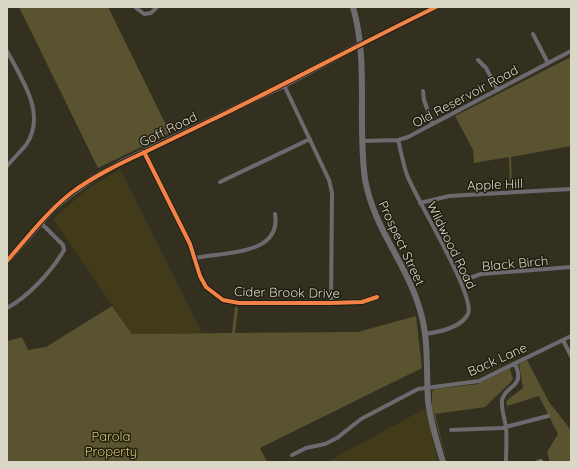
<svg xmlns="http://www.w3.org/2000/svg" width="578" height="469" viewBox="0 0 578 469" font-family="Quicksand,sans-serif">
<rect width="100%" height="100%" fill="#333020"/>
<!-- built -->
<path fill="#423b19" d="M120 169 202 333 132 334 53 219 87 189Z
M426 408 438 462H327Z"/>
<!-- green -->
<path fill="#595330" d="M19 7H108L170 133 98 168Z
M571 57V146L511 157 512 188H510L509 157 474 163 473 150 455 116Z
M112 306 132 334 232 333 235 307 238 308 235 333 358 332 416 316 422 368 260 448 267 462H7V341L22 337 28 350 46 347Z
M527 360 549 402 571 430V462H550L547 452 558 434 539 396 507 406 506 401 523 388 519 364Z
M509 368H512L510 369 513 379 510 383 485 407 435 414 447 462 432 408V391L435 389 478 384Z"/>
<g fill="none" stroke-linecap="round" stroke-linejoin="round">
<!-- street -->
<path stroke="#6c6a6f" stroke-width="4" d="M135 7 144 14 151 13 157 7
M533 34 548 63
M359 45 436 7
M7 51C22 80 47 114 26 145 20 152 13 159 7 166
M478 60 486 68 498 90
M284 85 329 180 332 193 331 303
M423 91 424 100 432 123
M398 140C401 151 403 164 407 175 416 199 476 296 468 314 461 328 439 332 425 334
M363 141 398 140 408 137 571 51
M144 152 190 244 200 276 206 287 223 300 239 303H331L362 302 377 297
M220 182 310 139
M420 203 449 196 571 189
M196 258C222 252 282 256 275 214
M461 281 481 274 571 267
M7 308C28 297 52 271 64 250L63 245 41 223
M563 340 571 356
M451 430 502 428 548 416
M292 455 306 448 325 444 337 438 361 419 418 389 479 381 571 336
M506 462C506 451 507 439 506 428 505 419 501 409 502 400 506 384 526 388 515 364
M538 462 541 461"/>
<!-- secondary -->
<path stroke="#6e6c6f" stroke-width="6" d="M353 7C369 62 357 123 365 179 373 227 407 264 420 310 429 339 426 370 428 400 430 421 437 442 443 462
M7 261 53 209 71 194 95 177 122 162 284 85 359 45"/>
<!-- cycleway casing -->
<g stroke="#1f1d10" stroke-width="6">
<path id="cycleway" d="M144 152 190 244 200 276 206 287 223 300 239 303H331L362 302 377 297
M7 261C27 238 47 212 71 193 94 176 119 164 145 152 172 139 199 126 226 113 297 78 366 41 436 7"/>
</g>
<!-- cycleway -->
<use href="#cycleway" stroke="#f48246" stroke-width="4"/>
</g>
<g text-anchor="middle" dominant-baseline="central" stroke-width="3" stroke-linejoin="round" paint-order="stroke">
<!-- street labels -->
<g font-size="13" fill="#dad7c6" stroke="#1f1d10">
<text transform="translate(465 96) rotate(-28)">Old Reservoir Road</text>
<text transform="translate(168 129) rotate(-26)">Goff Road</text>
<text transform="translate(495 184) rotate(-2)">Apple Hill</text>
<text transform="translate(402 243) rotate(65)">Prospect Street</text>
<text transform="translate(452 245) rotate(64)">Wildwood Road</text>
<text transform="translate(515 263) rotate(-5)">Black Birch</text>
<text transform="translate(287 292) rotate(1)">Cider Brook Drive</text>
<text transform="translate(497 359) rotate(-24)">Back Lane</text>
</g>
<!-- park labels -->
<g font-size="13" fill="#d7c66f" stroke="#1f1d10">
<text x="111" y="436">Parola<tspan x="111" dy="15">Property</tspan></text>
</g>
</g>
<!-- border -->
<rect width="578" height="469" fill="none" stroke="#dad7c6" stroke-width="16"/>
</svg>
